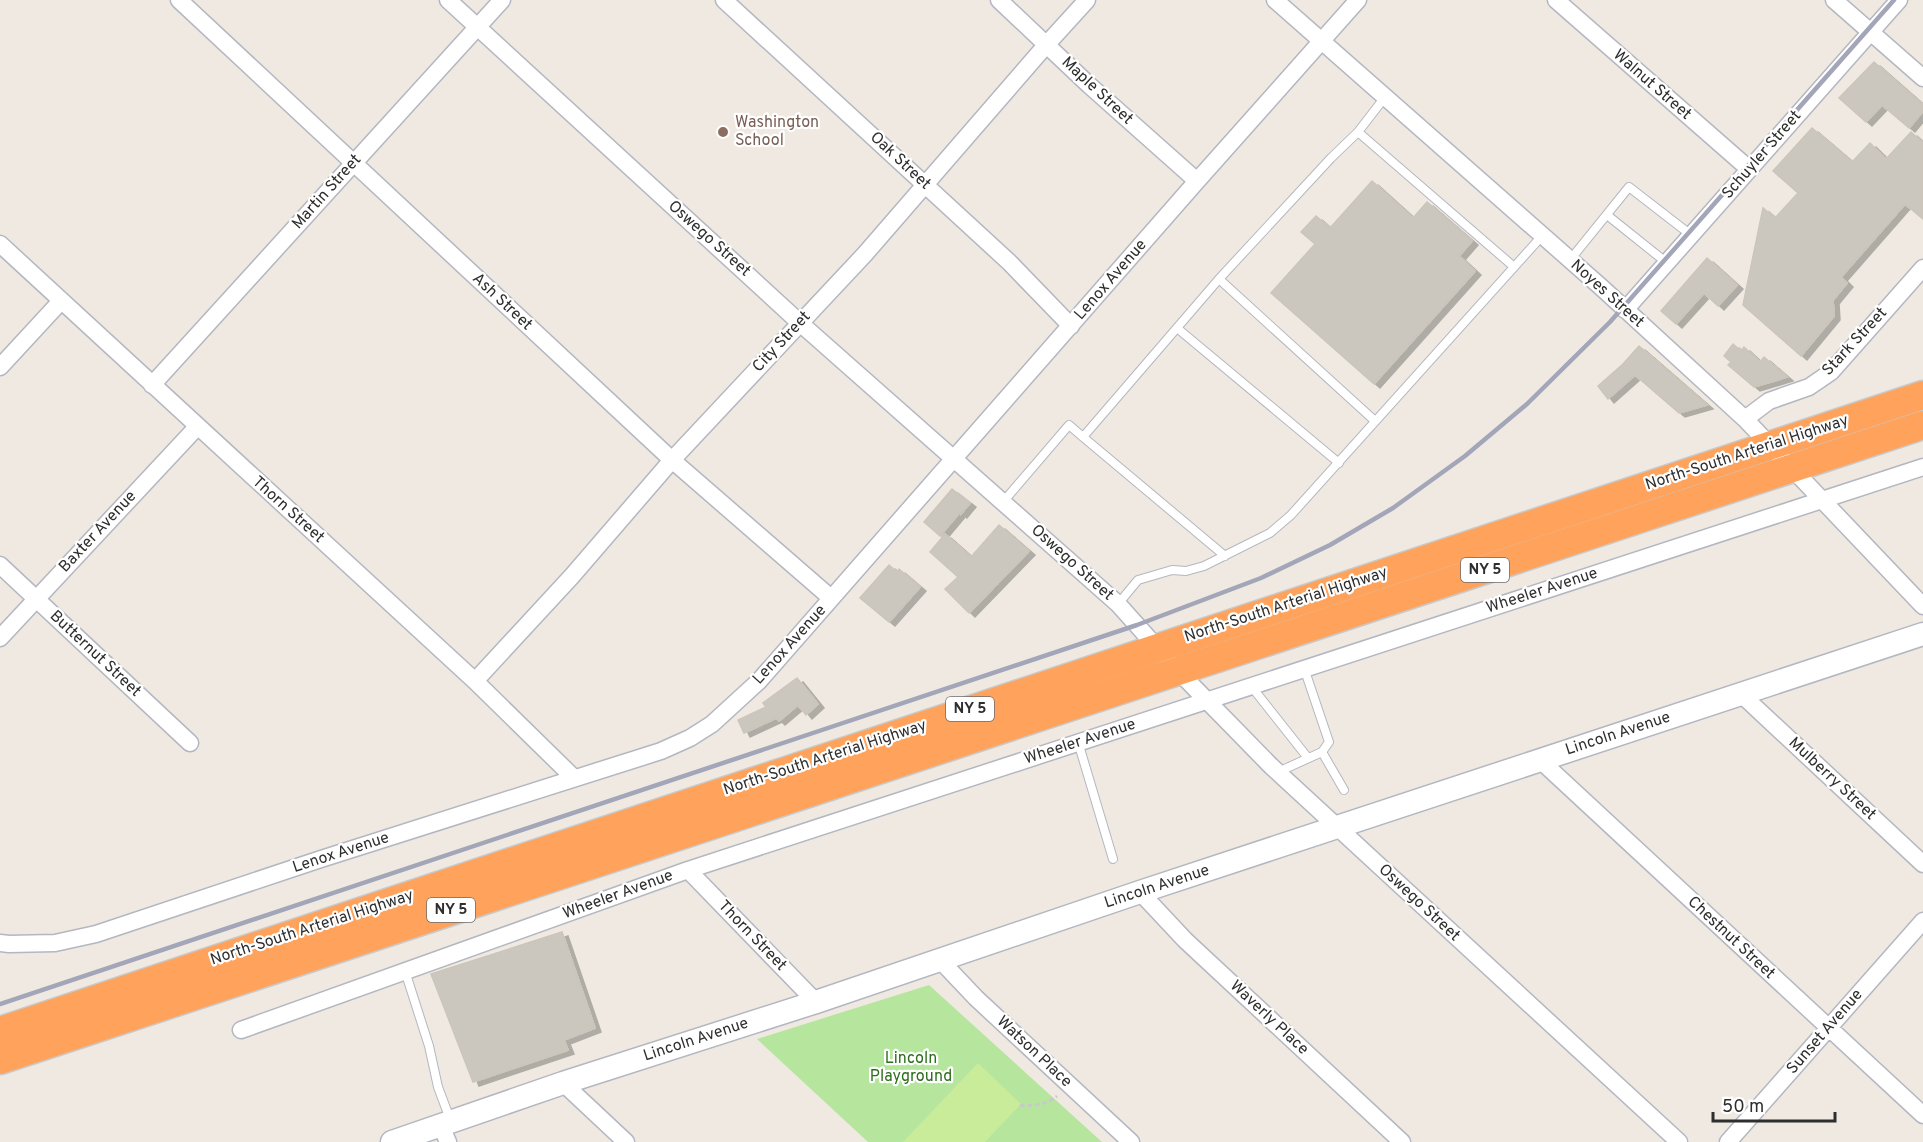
<svg xmlns="http://www.w3.org/2000/svg" width="1923" height="1142" viewBox="0 0 1923 1142" font-family="Overpass,sans-serif">
<defs>
<filter id="shadow"><feDropShadow dx="6" dy="4" stdDeviation="0" flood-color="#0004"/></filter>
</defs>
<rect width="100%" height="100%" fill="#efe9e1"/>
<!-- green -->
<path fill="#b6e59e" d="M929 985 1102 1142H868L757 1039Z"/>
<!-- pitch -->
<path fill="#c9ec9a" d="M978 1063 1021 1104 985 1142H903Z"/>
<!-- building -->
<path fill="#cbc7bf" stroke="#cbc5ba" stroke-width="1.5" filter="url(#shadow)" d="M1874 62 1923 105V111L1909 128 1882 105 1866 122 1839 98Z
M1812 128 1852 162 1870 143 1886 159 1911 132 1923 143V219L1905 204 1841 277 1847 283 1833 300 1834 316 1801 356 1743 305 1763 208 1775 218 1798 193 1773 171Z
M1372 181 1413 218 1427 202 1472 241 1459 256 1475 271 1374 384 1271 293 1315 244 1301 232 1316 216 1330 228Z
M1707 258 1737 285 1718 306 1704 293 1676 324 1661 311Z
M1733 344 1741 351 1744 347 1760 362 1764 357 1787 377 1754 387 1728 365 1731 362 1724 356Z
M1639 346 1707 405 1679 413 1635 375 1608 399 1598 386 1623 364Z
M952 489 970 503 961 514 960 512 940 536 924 522Z
M999 525 1029 551 969 613 945 589 958 577 930 552 945 534 971 557Z
M889 565 897 572 899 569 920 587 889 622 860 598Z
M797 678 818 704 806 715 798 705 779 721 776 718 744 733 738 720 766 707 763 703Z
M562 932 595 1028 564 1040 568 1050 473 1082 431 974Z"/>
<g fill="none" stroke-linecap="round" stroke-linejoin="round">
<!-- lane casing -->
<g stroke="#b4b7c1" stroke-width="10">
<path id="lane" d="M1385 97 1358 132 1513 266
M1358 132 1331 158 1219 279 1375 421
M1607 215 1667 263
M1570 260 1629 187 1691 235
M1177 328 1339 463
M1083 437 1225 556
M1003 502 1069 425 1083 437 1219 279
M1118 604 1138 580 1172 570 1186 571 1204 566 1270 533 1291 515 1542 236
M1251 686 1308 758
M1078 742 1113 859
M1322 752 1344 790
M1278 772 1322 752 1329 742 1304 668
M405 971 429 1046 438 1087 450 1119"/>
</g>
<!-- street casing -->
<g stroke="#b4b7c1" stroke-width="19">
<path id="street" d="M179 0 672 460 831 598
M448 0 800 323 1118 604 1178 671 1271 766 1679 1142
M724 0 1009 262 1071 326
M999 0 1089 85 1197 181
M1275 0 1601 287 1745 419 1923 606
M1556 0 1749 169
M1834 0 1923 78
M0 244 475 681 574 778
M1625 310 1899 0
M0 367 61 301
M152 385 502 0
M1745 419 1769 401 1809 387 1831 372 1923 268
M0 565 190 743
M0 638 197 427
M475 681 572 576 672 460 865 254 1047 44 1087 0
M1741 694 1923 864
M1540 760 1923 1115
M688 870 816 1002
M1140 892 1185 940 1402 1142
M0 943 9 944 55 943 96 934 321 859 661 751 690 738 712 724 759 681 1197 181 1358 0
M940 960 976 998 1131 1142
M241 1030 688 870 1923 467
M563 1083 626 1142
M441 1126 448 1142
M1728 1142 1923 921"/>
</g>
<!-- secondary casing -->
<g stroke="#b4b7c1" stroke-width="25">
<path id="secondary" d="M392 1142 563 1083 816 1002 1140 892 1923 634"/>
</g>
<!-- highway casing -->
<g stroke="#c9c9c9" stroke-width="31">
<path id="highway" d="M0 1031 1923 395
M0 1060 1923 425"/>
</g>
<!-- path -->
<path stroke="#c9c9c9" stroke-width="3" stroke-dasharray="4.5 3" stroke-linecap="butt" d="M1020 1105C1032 1107 1048 1104 1057 1096"/>
<!-- lane -->
<use href="#lane" stroke="#fff" stroke-width="8"/>
<!-- street -->
<use href="#street" stroke="#fff" stroke-width="16"/>
<!-- secondary -->
<use href="#secondary" stroke="#fff" stroke-width="22"/>
<!-- highway -->
<use href="#highway" stroke="#ffa35c" stroke-width="28"/>
<!-- rail -->
<path stroke="#a3a6b8" stroke-width="4.5" d="M0 1004 1137 625 1261 578 1330 545 1393 508 1465 456 1527 404 1610 322 1894 0"/>
</g>
<!-- markers -->
<circle fill="#8d6e63" stroke="#fff" stroke-width="2" cx="723" cy="132" r="6"/>
<g text-anchor="middle" dominant-baseline="central" stroke-width="4.5" stroke-linejoin="round" paint-order="stroke">
<!-- shield labels -->
<g fill="#fff" stroke="#6d6d6d" stroke-width="1.5">
<rect x="1461" y="558" width="48" height="24" rx="4.5"/>
<rect x="946" y="697" width="48" height="24" rx="4.5"/>
<rect x="427" y="898" width="48" height="24" rx="4.5"/>
</g>
<g font-size="15" font-weight="bold" fill="#2e2e2e">
<text x="1485" y="570">NY 5</text>
<text x="970" y="709">NY 5</text>
<text x="451" y="910">NY 5</text>
</g>
<!-- street labels -->
<g font-size="16" fill="#2e2e2e" stroke="#fff">
<text transform="translate(1652 85) rotate(41)">Walnut Street</text>
<text transform="translate(1097 91) rotate(43)">Maple Street</text>
<text transform="translate(1762 155) rotate(-49)">Schuyler Street</text>
<text transform="translate(900 161) rotate(43)">Oak Street</text>
<text transform="translate(327 192) rotate(-48)">Martin Street</text>
<text transform="translate(709 239) rotate(42)">Oswego Street</text>
<text transform="translate(1111 280) rotate(-49)">Lenox Avenue</text>
<text transform="translate(1607 294) rotate(42)">Noyes Street</text>
<text transform="translate(502 302) rotate(43)">Ash Street</text>
<text transform="translate(782 342) rotate(-47)">City Street</text>
<text transform="translate(1855 342) rotate(-47)">Stark Street</text>
<text transform="translate(1747 453) rotate(-18)">North-South Arterial Highway</text>
<text transform="translate(288 510) rotate(42)">Thorn Street</text>
<text transform="translate(98 532) rotate(-47)">Baxter Avenue</text>
<text transform="translate(1072 563) rotate(42)">Oswego Street</text>
<text transform="translate(1542 591) rotate(-18)">Wheeler Avenue</text>
<text transform="translate(1286 605) rotate(-18)">North-South Arterial Highway</text>
<text transform="translate(790 645) rotate(-48)">Lenox Avenue</text>
<text transform="translate(95 654) rotate(43)">Butternut Street</text>
<text transform="translate(1618 734) rotate(-18)">Lincoln Avenue</text>
<text transform="translate(1080 742) rotate(-18)">Wheeler Avenue</text>
<text transform="translate(825 758) rotate(-18)">North-South Arterial Highway</text>
<text transform="translate(1832 779) rotate(43)">Mulberry Street</text>
<text transform="translate(341 853) rotate(-18)">Lenox Avenue</text>
<text transform="translate(1157 887) rotate(-18)">Lincoln Avenue</text>
<text transform="translate(618 895) rotate(-20)">Wheeler Avenue</text>
<text transform="translate(1419 903) rotate(43)">Oswego Street</text>
<text transform="translate(312 928) rotate(-18)">North-South Arterial Highway</text>
<text transform="translate(752 936) rotate(46)">Thorn Street</text>
<text transform="translate(1731 938) rotate(43)">Chestnut Street</text>
<text transform="translate(1269 1018) rotate(43)">Waverly Place</text>
<text transform="translate(1825 1032) rotate(-49)">Sunset Avenue</text>
<text transform="translate(696 1040) rotate(-18)">Lincoln Avenue</text>
<text transform="translate(1034 1052) rotate(43)">Watson Place</text>
</g>
<!-- education labels -->
<g font-size="16" fill="#785e54" stroke="#fff" text-anchor="start">
<text x="735" y="123">Washington<tspan x="735" dy="18">School</tspan></text>
</g>
<!-- park labels -->
<g font-size="16" fill="#2c6e1b" stroke="#fff">
<text x="911" y="1059">Lincoln<tspan x="911" dy="18">Playground</tspan></text>
</g>
</g>
<!-- scale -->
<path d="M1713 1112v9h122v-9" fill="none" stroke="#2e2e2e" stroke-width="3"/>
<text x="1722" y="1112" font-size="18" fill="#2e2e2e" stroke="#ffffff" stroke-width="4.5" paint-order="stroke">50 m</text>
</svg>
